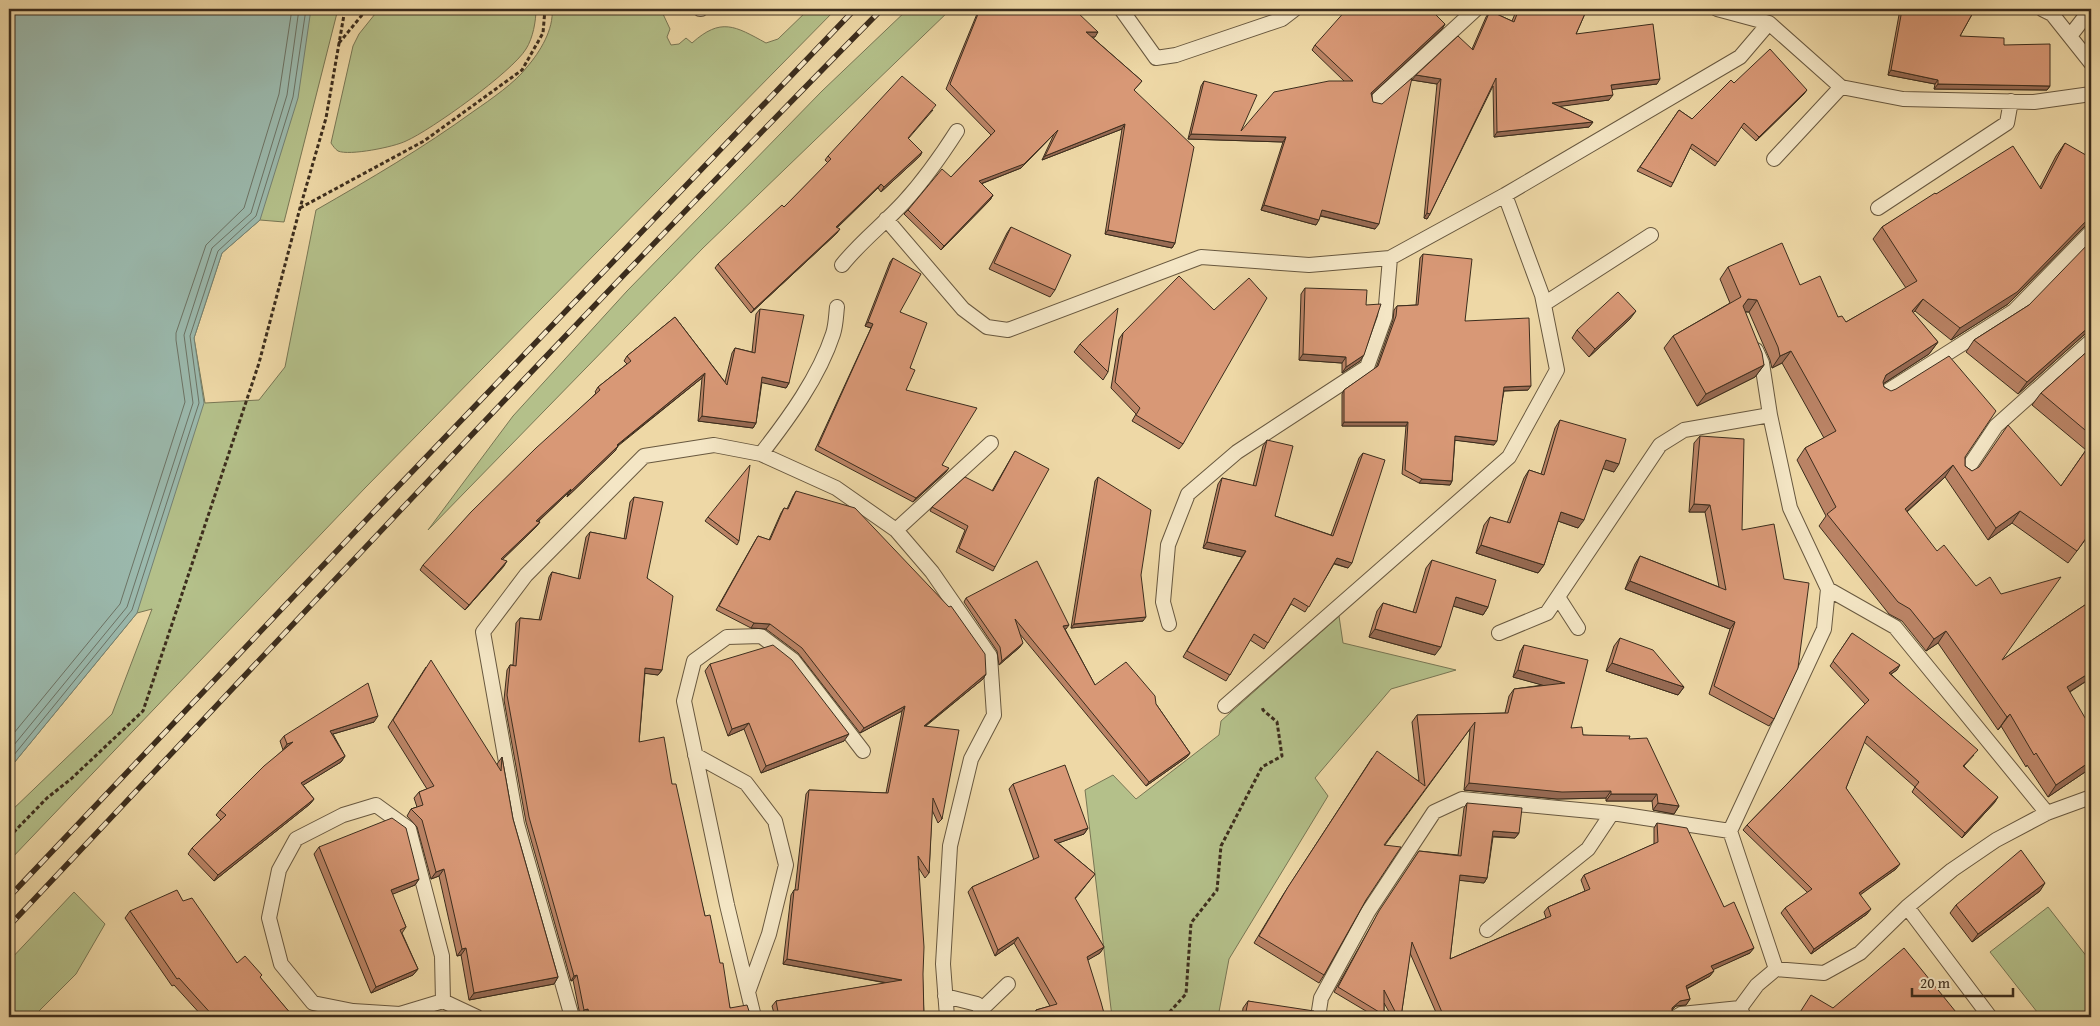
<svg xmlns="http://www.w3.org/2000/svg" width="2100" height="1026" viewBox="0 0 2100 1026" font-family="'Gentium Book Plus',serif">
<rect width="100%" height="100%" fill="#eed8a6"/>
<filter id="stains"><feTurbulence type="fractalNoise" baseFrequency=".004" numOctaves="4"/><feColorMatrix values="0 0 0 0 .2 0 0 0 0 .09 0 0 0 0 .02 0 0 0 .5 -.17"/></filter>
<radialGradient id="worn" r=".72"><stop offset=".6" stop-color="#630" stop-opacity="0"/><stop offset="1" stop-color="#630" stop-opacity=".3"/></radialGradient>
<!-- green -->
<path fill="#b4c08a" stroke="#787654" d="M9 9H338L284 222 260 220 222 253 194 338 205 403 259 400 285 367 316 210C370 179 423 148 474 111 490 100 516 82 527 67 540 52 554 29 552 9H655L663 14 670 29 667 37 671 45 679 44 686 38 692 43C721 17 735 26 766 43L778 39 809 9H836L365 488 9 861V813L112 714 152 609 137 613 9 769Z
M379 9H536C536 21 533 38 526 49 512 72 431 130 406 141 394 147 349 156 338 151 335 149 333 146 331 143L353 46 359 34Z
M908 9H951L703 248 428 530 513 416 627 291 822 91Z
M1339 616 1343 643 1456 670 1391 689 1315 778 1328 796 1229 959 1218 1017H1112L1085 790 1113 775 1136 799 1219 735 1221 721Z
M74 892 105 924 76 974 33 1017H9V961Z
M2048 907 2091 962V1017H2041L1990 952Z"/>
<!-- water -->
<path fill="#9bb9ad" stroke="#758173" d="M9 9H311L298 98 260 220 222 253 194 338 204 403 137 613 9 769Z"/>
<g fill="none" stroke-linecap="round" stroke-linejoin="round">
<!-- shore -->
<path stroke="#6c7365" stroke-width="1" d="M9 739 120 604 185 402 176 340V333L206 245 244 208 279 94 292 9
M9 751 127 607 193 403 184 335 212 248 251 213 287 95 299 9
M9 761 132 610 199 403 190 336 218 251 256 216 293 97 306 9"/>
<!-- lane casing -->
<g stroke="#68583f" stroke-width="16">
<path id="lane" d="M700 9H701
M1121 9 1156 58 1176 55 1282 19 1295 9
M2042 9 2052 14 2091 63
M1769 23 1841 87 1903 99 2034 102 2091 94
M2070 36 2091 9
M1376 101 1476 9
M1774 159 1841 87
M1878 208 2007 123 2011 101
M886 219 963 309 987 327 1008 330 1201 257 1309 265 1390 258 1505 195 1740 57 1769 23 1717 9
M842 265C861 241 884 224 904 202 924 180 941 156 957 131
M1544 304 1651 235
M1883 394 2014 311 2091 232
M761 454 836 488 896 530 932 572 990 656 994 715 971 759 950 846 943 964 947 1017
M1964 474 1996 426 2091 341
M896 530 991 443
M1828 589 1895 627 2047 813
M1558 597 1578 628
M1169 624 1163 602 1168 545 1188 494 1237 452 1367 367 1385 317 1390 258
M1499 633 1547 613 1660 445 1684 430 1770 415
M1225 706 1509 457 1557 370 1542 295 1505 195
M695 755 746 783 775 821 786 865 769 934 748 992
M1730 831 1776 969
M1907 907 1990 1017
M1487 930 1588 849 1612 813
M945 996 977 1004 986 1017
M443 1001 442 956 409 829 376 805 343 815 296 839 279 870 269 918 281 964 313 1003 353 1011 400 1014 443 1001 477 1017
M981 1010 1008 984
M572 1017 517 824 483 632 526 575 644 456 714 445 761 454C789 418 819 377 833 334 836 325 836 315 837 307
M754 1017 727 905 684 701 694 661 727 637 761 636 793 660 863 751
M1318 1017 1321 998 1368 912 1434 812 1462 799 1612 813 1730 831 1824 629 1828 589 1790 508 1770 415 1762 363 1756 350
M1676 1017 1681 1014 1740 1008
M1744 1017 1740 1008 1757 985 1776 969 1824 973 1860 953 1907 907 1952 870 1996 840 2047 813 2091 797"/>
</g>
<!-- path -->
<path stroke="#3c2d1d" stroke-width="3" stroke-dasharray="4 2.5" stroke-linecap="butt" d="M339 43 367 9
M300 208 424 141 522 70 543 33 545 9
M9 837 47 798 71 779 143 711 259 363 300 208 326 118 345 9
M1165 1017 1186 994 1191 923 1217 890 1221 846 1262 767 1282 756 1277 722 1263 710 1262 706"/>
<!-- lane -->
<use href="#lane" stroke="#f4e6c5" stroke-width="14"/>
<!-- rail casing -->
<g stroke="#3c2d1d" stroke-width="5.5">
<path id="rail" d="M9 897 386 499 855 9
M9 926C299 619 586 309 882 9"/>
</g>
<!-- rail -->
<use href="#rail" stroke="#f4e6c5" stroke-width="4" stroke-dasharray="11" stroke-linecap="butt"/>
</g>
<!-- wall -->
<path fill="#ba8365" stroke="#3c2d1d" d="M979 9H1079L1077 12 1095 37H1092L1142 81 1134 90 1175 243 1172 248 1105 234 1122 129 1042 160 1054 134 1021 168 981 184 993 195 990 200 941 250 904 214 908 210 951 177 991 135 946 89Z
M1517 9H1587L1576 34 1657 84 1612 89 1609 100 1559 106 1593 122 1589 127 1494 137 1493 86 1430 214 1427 219 1424 218 1437 84 1412 80 1472 49 1486 17 1490 11 1512 21Z
M1915 9H1975L1960 36 2004 45 2050 86 2047 90 1934 89 1935 84 1888 75 1899 15 1902 10 1913 12Z
M1445 24 1442 29 1372 94 1375 229 1320 216 1316 225 1261 210 1283 142 1188 139 1201 86 1204 81 1241 131 1344 81 1312 50 1315 45Z
M1734 83 1804 94 1756 141 1741 127 1715 166 1690 148 1673 183 1671 187 1637 171 1679 110 1692 119Z
M933 110 908 139 922 152 920 156 881 192 878 188 837 228V233L751 313 715 268 718 264 784 207 828 163 825 160 828 156Z
M2065 143 2085 226 2008 304 1951 340 1915 311 1913 313 1938 342 1929 354 1883 384 1884 387 1965 457V466L1972 471 2061 486 2086 450 2032 405 2041 393 2091 348V532L2068 563 2012 523 1988 540 1945 477 1907 512 2002 660 2091 601V678L2070 692 2091 768 2048 797 2027 765 2026 767 2001 726 1998 730 1938 643 1926 651 1902 621 1889 614 1819 526 1826 516 1797 460 1805 448 1824 438 1782 363 1772 368 1770 360 1749 312H1745L1764 365 1755 377 1697 406 1664 348 1673 336 1730 303 1720 279 1728 267 1800 285 1838 317 1846 322 1906 288 1873 239 1882 227 1936 194 2040 187 2056 156Z
M1011 227 1055 290 1050 297 989 269 1007 233Z
M1423 254 1465 321 1528 390 1504 391 1494 445 1455 440 1452 481 1450 485 1419 483 1402 474 1406 426H1342V394L1344 390 1376 368 1393 320 1394 310 1397 306 1416 305 1420 258Z
M893 258 900 312 910 368 906 390 946 472 913 502 815 450 871 328 865 326 890 262Z
M1305 288 1360 361 1342 373V363L1299 360 1301 294Z
M2029 305 2085 334 2018 394 1966 352 1974 340Z
M760 309 789 383 786 388 762 382 756 423 753 428 698 421 702 378 618 446 615 451 567 497 568 493 538 522H540L536 527 502 560 504 566 465 610 420 570 423 565 596 393 595 392 598 387 627 364 624 361 627 356 675 317 725 382 732 353 735 348 752 352 756 314Z
M1630 319 1589 357 1572 338 1577 330Z
M1123 333 1183 444 1179 449 1132 421 1136 414 1111 388 1119 339Z
M1080 344 1108 372 1103 380 1074 352Z
M1560 420 1614 472 1603 468 1578 528 1558 521 1544 565 1538 573 1476 553 1484 525 1490 517 1507 523 1524 478 1529 470 1541 474 1555 428Z
M1700 436 1742 530 1774 719 1769 726 1709 694 1730 629 1625 589 1635 564 1640 556 1719 587 1705 512H1689L1694 443Z
M1267 440 1275 516 1331 535 1359 458 1363 453 1348 568 1334 564 1305 612 1291 604 1264 649 1250 640 1226 681 1183 657 1242 557 1203 548 1218 484 1222 478 1253 486 1263 446Z
M1015 451 995 567 993 571 956 552 965 530 930 511 932 507 992 491Z
M1098 477 1143 621 1071 628 1095 481Z
M796 491 986 674 983 679 926 726 942 819 938 823 932 810 929 873 925 878 918 867 924 1017H775L772 1006 776 1001 886 983 783 964 791 895 794 890H795L806 794 809 790 886 793 902 711 860 733 798 653 766 629 751 628 716 610 755 541 758 536 769 540 781 513 784 508 787 509 793 496Z
M634 497 662 670 658 675 645 673 639 742 672 784 705 916 730 1008 751 1017H585V1014L580 1015 573 980 571 981 526 822 504 700 507 670 510 665H513L516 623 520 618 539 620 549 577 552 572 578 579 586 537 590 532 624 539 630 502Z
M708 517 739 541 737 545 705 521Z
M1432 560 1488 607 1483 615 1453 606 1435 655 1369 637 1377 611 1383 603 1413 612 1426 568Z
M966 598 1066 629H1065L1095 685 1156 704 1190 753 1187 757 1146 786 1019 633 1020 647 999 665 997 651 964 602Z
M1852 633 1897 670 1891 674 1974 755 1964 766 1995 802 1962 838 1912 792 1915 787 1864 742 1846 788 1896 869 1860 894 1867 914 1811 954 1781 913 1785 908 1808 893 1743 830 1747 825 1865 704 1830 666Z
M1620 638 1684 687 1678 695 1606 671 1614 646Z
M1524 645 1571 728 1583 735 1629 739 1679 806 1674 814 1653 810 1652 801H1606V798L1557 799 1464 790 1470 729 1385 845 1366 900 1324 975 1319 983 1254 943 1283 895 1372 758 1419 781 1412 722 1417 715 1505 713 1509 696 1514 689 1543 685 1513 677 1520 652Z
M710 664 844 741 761 773 744 729 728 736 705 671Z
M426 667 497 766V764L502 757 513 819 558 977 554 984 469 1000 461 955 457 956 439 876 431 879 417 827 407 816 411 809 417 807 414 798 419 792 427 789 388 727Z
M374 722 333 734 345 756 341 762 303 785 314 799 310 804 214 881 188 854 192 848 221 820 216 815 220 810 283 750 280 741 284 736Z
M1013 784 1088 828 1084 834 1058 843 1095 874 1075 899 1104 947 1100 953 1087 960 1105 1017H1033L1032 1016 1036 1010 1050 1006 1014 943 995 956 968 892 972 887 1034 860 1009 789Z
M1467 803 1519 833 1515 838 1493 837 1487 878 1484 883 1459 880 1450 959 1546 918 1544 912 1548 907 1585 891 1581 880 1584 875 1654 844V828L1657 823 1724 907 1750 953 1713 969 1710 976 1687 989 1690 999 1686 1005 1676 1006 1672 1010V1016L1673 1017H1438L1410 953 1401 1017H1392L1384 1003V1015L1382 1017H1376L1334 992 1376 917 1419 851 1458 855 1464 808Z
M319 847 419 879 415 885 392 894 406 927 402 933 418 969 413 975 371 993 314 854Z
M2040 891 1972 942 1950 913 1956 905Z
M183 901 237 963 260 978 291 1014 288 1017H203L174 985 172 986 125 918 130 911Z
M1248 1001 1317 1017H1318H1242L1243 1008Z"/>
<!-- shaded-wall -->
<path fill="#976a53" stroke="#3c2d1d" d="M1445 24 1442 29 1368 98 1371 93Z
M1086 32H1098L1095 37H1083Z
M1891 70 1938 80 1935 84 1888 75Z
M1416 75 1441 79 1437 84 1412 80Z
M1660 79 1657 84 1608 90 1611 85Z
M1938 84 2050 86 2047 90 1934 89Z
M1807 90 1804 94 1756 141 1759 137Z
M1613 95 1609 100 1548 108 1552 103Z
M1593 122 1589 127 1494 137 1497 132Z
M1125 124 1122 129 1042 160 1045 156Z
M1058 130 1054 134 1021 168 975 186 979 181Z
M1191 134 1286 137 1283 142 1188 139Z
M922 152 920 156 881 192 884 187Z
M881 184 878 188 833 231 836 227Z
M993 195 990 200 941 250 944 246Z
M1264 205 1319 220 1316 225 1261 210Z
M1322 210 1379 224 1375 229 1318 215Z
M1427 213 1430 214 1427 219 1424 218Z
M2091 216V224L2085 226 2008 304 1951 340 1960 328Z
M840 229 837 233 751 313 754 309Z
M1108 230 1175 243 1172 248 1105 234Z
M1748 299 1757 300 1749 312 1739 311Z
M1923 299 1915 311 1903 323 1912 311Z
M1636 311 1630 319 1589 357 1595 349Z
M868 322 873 324 871 328 865 326Z
M2091 325V333L2085 334 2018 394 2027 382Z
M1938 342 1929 354 1878 387 1886 375Z
M1791 351 1782 363 1772 368 1780 356Z
M1303 354 1346 357 1342 363 1299 360Z
M1364 355 1360 361 1342 373 1346 367Z
M1764 365 1755 377 1697 406 1706 394Z
M705 373 702 378 613 449 617 445Z
M762 377 789 383 786 388 759 382Z
M1531 386 1528 390 1501 391 1504 387Z
M702 416 756 423 753 428 698 421Z
M1344 422H1408L1406 426H1342Z
M1455 436 1497 441 1494 445 1453 440Z
M618 446 615 451 567 497 570 492Z
M1606 460 1619 464 1614 472 1601 468Z
M1953 465 1945 477 1896 521 1905 509Z
M949 468 946 472 913 502 916 498Z
M1422 479 1452 481 1450 485 1419 483Z
M571 489 568 493 533 526 536 521Z
M1694 504 1710 505 1705 512H1689Z
M2020 511 2012 523 1988 540 1996 528Z
M1561 512 1584 520 1578 528 1555 520Z
M540 522 536 527 498 564 501 559Z
M1207 542 1246 551 1242 557 1203 548Z
M1481 545 1544 565 1538 573 1476 553Z
M1337 558 1352 563 1348 568 1333 563Z
M507 561 504 566 465 610 469 605Z
M1630 581 1735 622 1730 629 1625 589Z
M1456 597 1488 607 1483 615 1450 605Z
M1146 617 1143 621 1071 628 1074 624Z
M754 623 770 624 766 629 751 628Z
M1069 625 1066 629 1060 630 1063 626Z
M1375 629 1441 647 1435 655 1369 637Z
M1946 631 1938 643 1926 651 1934 639Z
M1023 643 1020 647 999 665 1002 661Z
M1612 663 1684 687 1678 695 1606 671Z
M1900 665 1897 670 1885 678 1889 673Z
M645 668 662 670 658 675 642 673Z
M1518 670 1565 683 1560 690 1513 677Z
M2091 672V678L2058 699 2067 687Z
M986 674 983 679 920 730 924 726Z
M905 706 902 711 860 733 864 728Z
M2010 714 1998 730 2007 717Z
M378 716 374 722 326 736 330 731Z
M749 723 744 729 728 736 732 729Z
M849 734 844 741 761 773 766 766Z
M293 742 283 750 287 744Z
M1190 753 1187 757 1146 786 1149 782Z
M345 756 341 762 297 789 301 783Z
M2091 761V768L2048 797 2056 785Z
M1469 783 1611 791 1606 798 1557 799 1464 790Z
M1611 794H1657L1652 801H1606Z
M1998 797 1995 802 1962 838 1965 833Z
M314 799 310 804 214 881 218 875Z
M1658 803 1679 806 1674 814 1653 810Z
M1088 828 1084 834 1050 846 1054 840Z
M1493 831 1519 833 1515 838 1490 836Z
M1900 864 1896 869 1856 898 1859 893Z
M444 869 439 876 431 879 436 872Z
M1460 875 1487 878 1484 883 1456 880Z
M419 879 415 885 386 897 391 890Z
M2045 883 2040 891 1972 942 1978 934Z
M1871 909 1867 914 1811 954 1814 949Z
M1018 937 1014 943 995 956 998 950Z
M1104 947 1100 953 1083 963 1087 957Z
M466 948 461 955 457 956 462 949Z
M1754 948 1750 953 1708 972 1711 966Z
M787 959 902 980 899 985 783 964Z
M418 969 413 975 371 993 376 987Z
M1714 971 1710 976 1682 991 1686 986Z
M577 975 573 980 571 981 574 976Z
M558 977 554 984 469 1000 474 993Z
M1690 999 1686 1005 1676 1006 1668 1013 1672 1008 1680 1001Z
M588 1009 585 1014 580 1015 584 1010Z"/>
<!-- building -->
<path fill="#d89876" stroke="#3c2d1d" d="M980 9H1078L1076 11 1098 32H1086L1142 81 1134 90 1194 147 1175 243 1108 230 1125 124 1045 156 1058 130 1024 164 979 181 993 195 944 246 908 210 942 169 951 177 995 131 950 84Z
M1347 9H1430L1445 24 1371 93 1373 102 1382 104 1412 78 1379 224 1322 210 1319 220 1264 205 1286 137 1191 134 1204 81 1257 95 1241 131 1274 92 1329 81H1353L1315 45Z
M1519 9H1587L1576 34 1653 24 1660 79 1611 85 1613 95 1552 103 1593 122 1497 132 1496 78 1430 214 1427 213 1441 79 1416 75 1458 36 1473 50 1490 11 1514 22Z
M1915 9H1975L1960 36 2004 38V45L2050 44V86L1938 84V80L1891 70 1902 10 1913 13Z
M1770 49 1807 90 1759 137 1744 123 1718 162 1692 144 1673 183 1640 167 1679 110 1692 119 1731 80 1734 83Z
M902 76 936 105 908 138 922 152 884 187 881 184 836 227 840 229 754 309 718 264 782 205 784 207 831 159 828 156Z
M2065 143 2091 158V216L2017 292 1960 328 1923 299 1912 311 1938 342 1886 375 1883 382 1884 387 1891 391 1896 389 1949 356 1996 411 1965 457V466L1972 471 1979 467 2008 425 2061 486 2091 443V531L2077 551 2020 511 1996 528 1953 465 1905 509 1937 551 1944 545 1976 586 1990 577 2001 594 2061 577 2002 660 2091 601V672L2067 687 2091 728V761L2056 785 2036 753 2034 755 2010 714 2007 717 1946 631 1934 639 1910 609 1898 602 1827 514 1836 507 1805 448 1836 431 1791 351 1780 356 1778 347 1757 300 1748 299 1743 306 1762 353 1764 365 1706 394 1673 336 1741 297 1728 267 1782 243 1800 285 1820 276 1838 317 1842 316 1846 322 1917 281 1882 227 1935 193 1936 194 2013 146 2041 189Z
M1011 227 1071 255 1055 290 994 263Z
M2091 241V325L2027 382 1974 340 2029 305Z
M1423 254 1472 259 1465 321 1529 318 1531 386 1504 387 1497 441 1455 436 1452 481 1422 479 1405 470 1408 422H1344V390L1378 366 1396 316 1397 306 1418 305Z
M893 258 921 274 900 312 927 323 910 368 915 370 906 390 977 408 942 465 949 468 916 498 818 446 873 324 868 322Z
M1179 276 1214 310 1249 278 1267 298 1183 444 1136 415 1140 408 1115 382 1123 333Z
M1305 288 1367 290 1366 305 1381 304 1364 355 1346 367V357L1303 354Z
M1618 292 1636 311 1595 349 1577 330Z
M1118 308 1108 372 1080 344Z
M760 309 804 315 789 383 762 377 756 423 702 416 705 373 617 445 618 446 570 492 571 489 536 521 540 522 501 559 507 561 469 605 423 565 471 512 536 448 600 390 598 387 631 361 627 356 675 317 727 385 735 348 755 353Z
M2091 348V435L2041 393Z
M1560 420 1626 439 1619 464 1606 460 1584 520 1561 512 1544 565 1481 545 1490 517 1510 523 1529 470 1544 475Z
M1700 436 1744 439 1742 530 1774 524 1784 579 1809 583 1798 668 1774 719 1714 686 1735 622 1630 581 1640 556 1726 590 1710 505 1694 504Z
M1267 440 1293 446 1275 516 1333 536 1363 453 1385 460 1352 563 1337 558 1309 607 1294 598 1268 643 1254 634 1230 675 1187 651 1246 551 1207 542 1222 478 1256 486Z
M1015 451 1049 469 995 567 959 548 968 526 932 507 965 477 993 491Z
M750 465 739 541 708 517Z
M1098 477 1151 510 1141 575 1146 617 1074 624Z
M796 491 855 508 949 607 951 606 985 654 986 674 924 726 959 730 942 819 933 798 929 873 918 856 924 947 923 974 924 1017H779L776 1001 902 980 787 959 794 890H798L809 790 888 793 905 706 864 728 802 648 770 624 754 623 719 606 758 536 770 540 784 508 788 509Z
M634 497 663 502 647 578 673 596 662 670 645 668 639 742 664 737 672 784H676L705 916 710 915 720 963H723L730 1008 747 1005 751 1017H590L588 1009 584 1010 577 975 574 976 529 817 507 695 510 665 516 666 520 618 541 620 552 572 580 579 590 532 626 539Z
M1432 560 1496 580 1488 607 1456 597 1441 647 1375 629 1383 603 1416 613Z
M1037 561 1069 625 1063 626 1095 685 1126 662 1155 696 1156 704 1190 753 1149 782 1015 619 1023 643 1002 661 1000 647 966 598Z
M1852 633 1900 665 1889 673 1978 750 1963 766 1998 797 1965 833 1915 787 1919 782 1867 736 1846 788 1900 864 1859 893 1871 909 1814 949 1785 908 1812 889 1747 825 1869 700 1833 661Z
M1620 638 1653 650 1684 687 1612 663Z
M773 645 792 660 849 734 766 766 749 723 732 729 710 664Z
M1524 645 1588 660 1571 728 1582 727 1583 735 1630 736 1629 739 1647 738 1679 806 1658 803 1657 794H1611V791L1562 792 1469 783 1475 722 1384 845 1401 847 1366 900 1324 975 1259 936 1288 887 1377 751 1425 786 1417 715 1508 713 1514 689 1565 683 1518 670Z
M431 660 501 771 502 757 513 819 558 977 474 993 466 948 462 949 444 869 436 872 422 820 411 809 423 805 419 792 434 786 393 720Z
M368 683 378 716 330 731 345 756 301 783 314 799 218 875 192 848 226 815 220 810 264 766 293 742 287 744 284 736Z
M1065 765 1088 828 1054 840 1095 874 1075 898 1104 947 1087 957 1101 1002 1105 1017H1039L1036 1010 1057 1004 1018 937 998 950 972 887 1039 857 1013 784Z
M1467 803 1522 808 1519 833 1493 831 1487 878 1460 875 1450 959 1551 916 1548 907 1590 889 1584 875 1658 842 1657 823 1687 828 1724 907 1734 902 1754 948 1711 966 1714 971 1686 986 1690 999 1680 1001 1672 1008V1016L1673 1017H1444L1412 942 1401 1017H1398L1384 990V1015L1338 987 1379 911 1419 851 1461 856Z
M392 818 406 828 419 879 391 890 406 927 400 930 418 969 376 987 319 847Z
M2021 850 2045 883 1978 934 1956 905Z
M177 890 183 901 192 898 237 963 245 956 262 975 260 977 291 1014 286 1017H219L217 1015 214 1017 179 978 177 979 130 911Z
M1904 948 1960 1017H1797L1811 995 1833 1008Z
M1248 1001 1314 1011 1318 1017H1245Z
M1330 1014 1354 1017H1327Z"/>
<!-- margin -->
<rect width="2100" height="1026" fill="none" stroke="#eed8a6" stroke-width="30"/>
<rect x="10" y="10" width="2080" height="1006" fill="none" stroke="#3c2d1d" stroke-width="2.5"/>
<rect x="15" y="15" width="2070" height="996" fill="none" stroke="#3c2d1d"/>
<!-- scale -->
<path d="M1912 988v8h101v-8" fill="none" stroke="#3c2d1d" stroke-width="2.5"/>
<text x="1920" y="988" font-size="15" fill="#3c2d1d" stroke="#f4e6c5" stroke-width="4" paint-order="stroke">20 m</text>
<rect width="100%" height="100%" filter="url(#stains)"/>
<rect width="100%" height="100%" fill="url(#worn)"/>
</svg>
